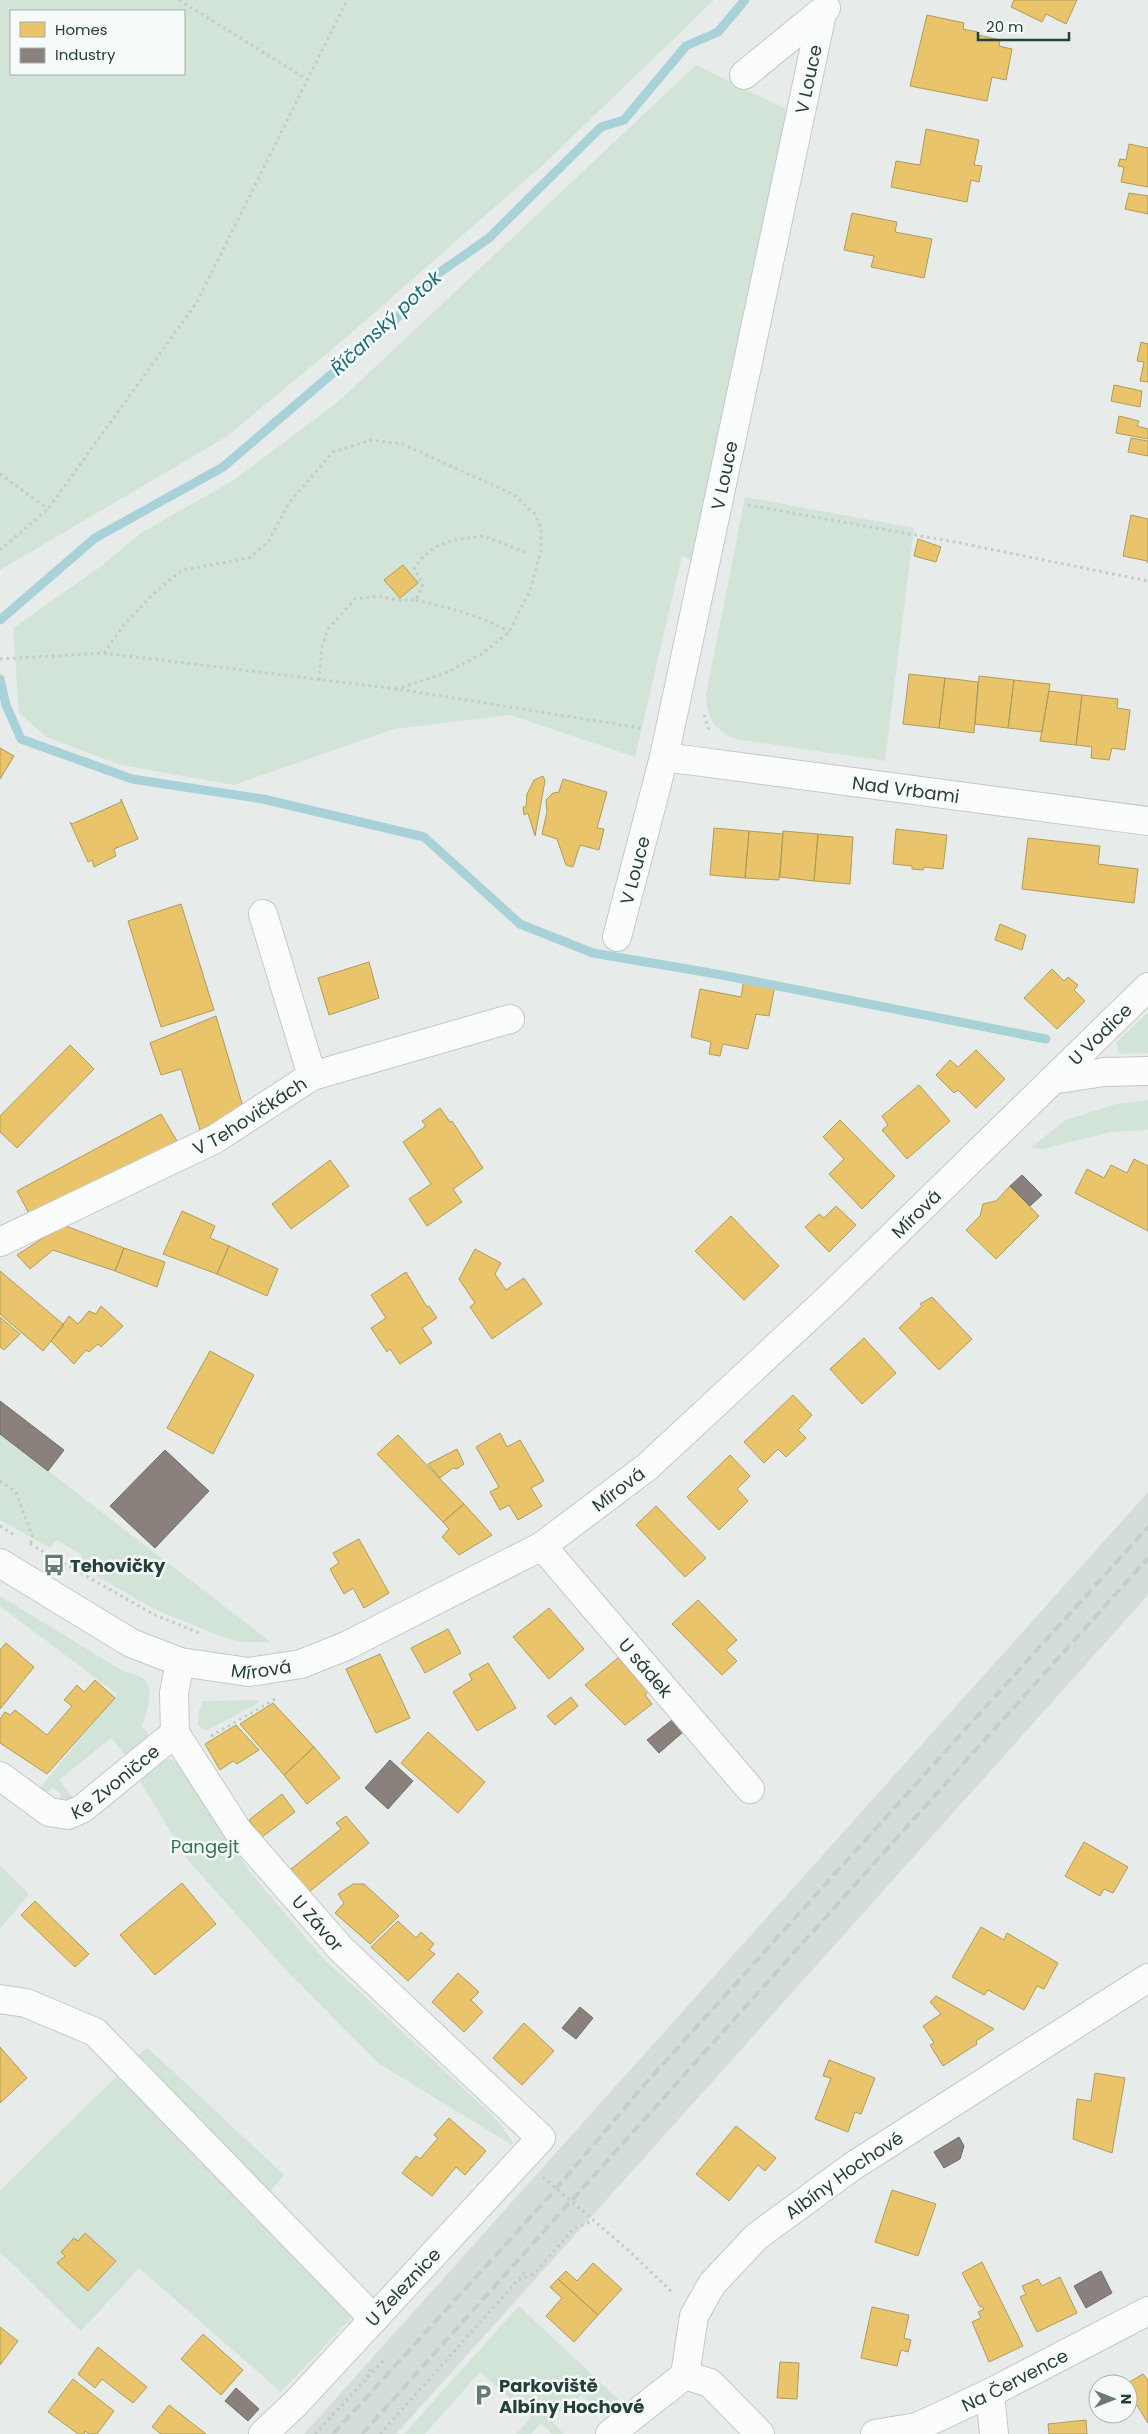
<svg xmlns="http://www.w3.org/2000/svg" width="1148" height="2434" viewBox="0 0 1148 2434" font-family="Poppins,sans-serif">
<rect width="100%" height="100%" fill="#e7ecea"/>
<!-- built -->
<path fill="#d5ddda" d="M1148 1492V1595L680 2118 396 2434H304Z"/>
<!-- green -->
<path fill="#d1e4d7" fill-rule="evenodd" d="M0 0H714L544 164 342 341 226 437 0 570ZM11 11H184V74H11Z
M696 65 794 113 691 560 682 556 635 757 510 715 394 729 234 785 121 765 46 737 19 713 13 628 100 567 141 533 234 480 338 402Z
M745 497 914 528 885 761 735 739C714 729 707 719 706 695Z
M1148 1013V1053L1122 1054 1118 1051 1116 1042Z
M1148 1100V1130L1111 1132 1042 1149 1030 1148 1066 1120 1116 1104Z
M0 1434 271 1642H242L222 1637 154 1609 76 1564 82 1555 57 1540 50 1548 0 1520Z
M0 1596 123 1671C129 1673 140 1675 145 1680 155 1691 146 1714 142 1726L157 1747 134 1766 111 1738 59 1780 82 1809 57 1813 61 1794 52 1787 39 1804 31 1799 117 1694 0 1606Z
M257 1700 260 1702 206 1731 198 1725 199 1711 203 1701Z
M170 1759 178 1763 250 1872 321 1956 496 2119 513 2142 512 2145 378 2063 284 1968 187 1859 140 1781 162 1762Z
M0 1866 29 1894 0 1929Z
M147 2047 284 2175 268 2194 372 2296 281 2392 139 2268 81 2331 0 2252V2190Z
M519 2306 619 2400 601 2414 582 2395 550 2419 564 2434H552L541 2423 531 2434H516L531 2417 480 2372 425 2434H404Z"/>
<!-- homes -->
<path fill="#e9c46a" stroke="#ae9c5b" d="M1014 0H1077L1066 24 1046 14 1042 22 1011 7Z
M927 15 964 23 963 29 978 32V35L1000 40 999 46 1012 49 1006 80 992 77 987 101 910 86Z
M926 129 979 140 974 165 982 166 979 182 971 180 967 202 891 187 896 161 920 165Z
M1129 144 1148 148V187L1121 182 1124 167 1118 166 1120 159 1126 160Z
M1129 193 1148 196V214L1125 209Z
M852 213 897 222 895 232 932 239 924 278 871 267 874 256 844 250Z
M1141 342 1148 344V382L1140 381 1144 362 1137 361Z
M1114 385 1142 391 1140 407 1111 401Z
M1119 416 1139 421 1137 426 1148 429V439L1116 433Z
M1131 438 1148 441V456L1128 452Z
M1131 515 1148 519V563L1147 561 1123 556Z
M918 539 941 547 936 562 914 556Z
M403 565 418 583 400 598 384 580Z
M909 674 945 678 939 728 903 724Z
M979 676 1014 680 1008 728 975 724Z
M945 678 978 682 974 733 939 728Z
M1014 680 1050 684 1042 732 1008 728Z
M1049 691 1082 695 1076 745 1040 741Z
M1082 695 1118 699 1117 708 1130 710 1125 750 1112 748 1109 760 1091 758 1092 747 1076 745Z
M0 748 14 756 0 779Z
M543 776 545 781 535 836 528 813 524 815 523 807H526L527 794 534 780Z
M563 779 607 792 597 828 604 829 599 850 580 845 573 867 566 865 557 839 542 834 547 812 546 800 553 793 559 792Z
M121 799 138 839 114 849 116 856 94 867 92 860 88 862 70 822 72 824 121 802Z
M714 828 749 831 745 878 710 875Z
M896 829 947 835 943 869 924 867 923 870 912 869V866L893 864Z
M749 831 783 834 779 880 745 878Z
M783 831 818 834 814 881 780 877Z
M818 834 853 837 850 884 814 881Z
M1028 838 1100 846 1098 864 1138 869 1134 903 1022 889Z
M181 904 214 1010 161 1027 128 921Z
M1000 924 1026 935 1022 950 995 940Z
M369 962 379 998 329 1015 318 978Z
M1052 969 1064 981 1068 977 1078 985 1074 990 1085 1001 1057 1029 1024 998Z
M744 980 775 985 769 1016 756 1014 748 1049 723 1044 720 1056 709 1054 711 1042 691 1037 700 989 741 997Z
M216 1016 244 1110 200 1130 181 1069 161 1075 150 1043Z
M70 1045 94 1069 17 1148 0 1132V1116Z
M976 1050 1005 1079 976 1108 958 1090 954 1093 936 1075 950 1060 958 1067Z
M919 1085 950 1121 907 1159 882 1130 888 1125 882 1116Z
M440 1108 450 1122 452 1121 483 1168 453 1189 462 1202 427 1226 409 1199 431 1184 403 1142 426 1126 422 1121Z
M161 1114 177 1141 32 1219 17 1191Z
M840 1120 895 1176 862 1209 829 1174 844 1159 823 1137Z
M1134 1159 1148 1166V1231L1075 1193 1087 1169 1104 1178 1111 1165 1127 1173Z
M330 1160 349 1186 291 1229 272 1204Z
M1010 1186 1039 1216 996 1259 966 1230 980 1216 983 1204 996 1201Z
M836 1206 856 1225 829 1252 805 1227 819 1214 824 1218Z
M182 1211 215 1226 210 1238 229 1246 217 1274 163 1254Z
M731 1216 779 1266 744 1300 695 1251Z
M63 1225 124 1248 115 1271 53 1250 30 1269 17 1255Z
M229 1246 278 1269 267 1296 217 1274Z
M124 1248 165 1262 157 1287 115 1271Z
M475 1249 501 1263 495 1274 506 1290 524 1278 542 1304 492 1339 470 1307 475 1303 459 1279Z
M0 1271 64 1325 43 1351 0 1314Z
M406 1272 427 1307 429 1306 437 1318 422 1328 432 1343 400 1364 390 1349 387 1352 371 1328 386 1318 371 1295Z
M932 1297 972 1339 939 1370 899 1328 922 1306 920 1304Z
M101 1306 123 1326 101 1347 98 1344 89 1352 86 1350 74 1364 51 1341 69 1316 78 1324 89 1311 96 1314Z
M0 1317 20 1334 4 1350 0 1347Z
M864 1338 896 1373 862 1404 830 1369Z
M210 1351 254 1375 213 1454 167 1428Z
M793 1395 812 1415 798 1430 806 1438 786 1457 778 1449 764 1463 744 1442Z
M500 1433 507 1447 520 1440 544 1481 531 1488 542 1506 518 1520 509 1505 500 1510 490 1492 499 1487 476 1447Z
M398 1435 464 1504 443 1522 377 1454Z
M457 1449 464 1464 457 1469 453 1468 440 1478 428 1464Z
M730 1455 750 1476 737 1489 748 1501 719 1530 687 1497Z
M464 1504 492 1535 459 1555 442 1537 449 1529 443 1522Z
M656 1506 706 1558 685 1577 636 1525Z
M359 1539 389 1593 364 1608 353 1588 344 1594 330 1569 339 1563 333 1553Z
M698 1600 737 1640 726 1650 737 1661 722 1675 672 1624Z
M549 1608 584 1649 549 1679 513 1637Z
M448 1629 461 1653 425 1673 411 1648Z
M6 1643 34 1667 0 1709V1650Z
M380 1654 410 1718 376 1733 346 1669Z
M618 1658 648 1692 645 1695 652 1704 625 1725 585 1685Z
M488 1663 516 1708 477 1731 453 1692 472 1680 469 1674Z
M95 1680 115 1698 47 1774 0 1743V1719L5 1712 10 1715 15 1710 47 1735 72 1706 64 1700 77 1685 84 1692Z
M571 1697 578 1706 555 1725 547 1716Z
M273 1703 314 1747 284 1775 240 1724Z
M236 1725 259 1750 237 1764 233 1761 220 1770 205 1744Z
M428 1732 485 1782 458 1813 401 1763Z
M314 1747 340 1778 307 1804 284 1775Z
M282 1794 295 1812 262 1837 249 1820Z
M346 1816 369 1843 309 1892 291 1869 341 1829 336 1823Z
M1084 1842 1128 1867 1113 1893 1104 1889 1100 1896 1065 1876Z
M182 1883 216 1924 155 1975 120 1935Z
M353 1884H364L399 1916 370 1944 335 1913 344 1903 338 1894Z
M35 1901 89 1954 75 1967 21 1915Z
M398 1921 416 1938 421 1932 434 1944 429 1950 435 1954 408 1981 371 1947Z
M981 1927 1004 1940 1007 1933 1058 1963 1044 1989 1037 1986 1024 2010 988 1990 984 1995 952 1977Z
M458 1973 479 1992 471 2000 483 2012 464 2032 432 2002Z
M936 1996 994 2029 976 2041 977 2044 943 2066 930 2045 934 2043 923 2026 941 2014 930 2002Z
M524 2023 554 2051 522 2085 493 2058Z
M0 2047 27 2078 0 2103Z
M829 2060 875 2078 861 2114 855 2112 848 2132 815 2119 831 2078 823 2076Z
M1095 2073 1125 2078 1112 2153 1073 2139 1077 2099 1091 2101Z
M449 2118 486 2151 465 2175 456 2167 432 2196 402 2173 416 2156 420 2159 438 2138 434 2135Z
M736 2126 776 2158 765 2171 758 2165 729 2201 696 2174Z
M892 2190 936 2204 918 2256 875 2242Z
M85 2233 116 2261 88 2291 57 2263 65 2256 61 2252 74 2238 78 2241Z
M982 2262 1023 2346 989 2362 972 2322 981 2318 978 2312 984 2309 982 2306 980 2307 962 2273Z
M593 2263 622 2289 598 2315 558 2279 566 2271 577 2281Z
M1060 2277 1077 2313 1037 2332 1020 2297 1026 2294 1022 2286 1038 2279 1042 2286Z
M558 2279 598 2315 574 2342 546 2316 562 2298 550 2287Z
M872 2307 909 2315 904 2338 911 2340 908 2352 901 2350 897 2366 861 2358Z
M0 2327 18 2341 0 2365Z
M203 2334 243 2370 221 2395 181 2359Z
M98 2347 147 2387 133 2403 102 2379 95 2388 78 2374Z
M780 2362 799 2363 797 2399 777 2398Z
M1143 2374 1148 2380V2423L1128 2391V2384H1126Z
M73 2379 114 2411 97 2434H89L85 2431 84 2434H78L48 2412Z
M169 2405 206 2434H161L152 2427Z
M1086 2420 1087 2434H1049L1048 2424Z"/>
<!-- industry -->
<path fill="#8a817c" stroke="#6b6e68" d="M1022 1175 1042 1195 1030 1206 1010 1186Z
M0 1401 64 1450 48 1471 0 1434Z
M165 1450 209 1491 155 1548 110 1506Z
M672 1720 683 1732 659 1753 647 1740Z
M390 1760 413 1781 388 1809 365 1788Z
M580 2007 593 2018 576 2039 562 2028Z
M959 2137 964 2146 960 2159 944 2168 934 2152Z
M1101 2271 1112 2293 1086 2308 1074 2286Z
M236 2388 259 2409 248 2421 225 2401Z"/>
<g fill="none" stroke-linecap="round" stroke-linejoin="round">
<!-- stream -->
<path stroke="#a9d1d8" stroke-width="9" d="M0 620 95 538 223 467 395 320 439 273 489 238 601 127 624 120 686 46 718 32 745 0
M0 679 6 705 21 739 132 779 263 799 424 837 520 924 593 953 722 975 1046 1039"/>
<!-- minor casing -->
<g stroke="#c4c9c7" stroke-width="30">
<g id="minor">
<path d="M744 75 826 8"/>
<path id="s1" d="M664 757 1148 821"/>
<path d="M263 914 312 1076"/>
<path id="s2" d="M617 937 664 757 822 13"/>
<path d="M1052 1080 1104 1072 1148 1071"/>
<path id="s3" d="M0 1242 215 1139 312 1076 510 1019"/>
<path id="s4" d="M542 1546 750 1789"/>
<path id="s5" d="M0 1563 131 1643 180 1662 249 1672 301 1664 346 1646 542 1546 647 1467 829 1298 1148 987"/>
<path id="s6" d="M180 1662 174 1693 175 1733 238 1831 341 1949 541 2138 296 2403 263 2434"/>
<path id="s7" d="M0 1776 49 1812 68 1815 82 1809 175 1733"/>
<path d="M0 1999 26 2003 95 2032 374 2319"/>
<path d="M685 2375 710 2383 760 2434"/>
<path d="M990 2393 994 2434"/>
<path id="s8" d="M610 2434 685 2375 694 2316 712 2284 756 2237 853 2166 1148 1978"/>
<path id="s9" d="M875 2434 917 2427 990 2393 1148 2311"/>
</g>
</g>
<!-- path -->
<path stroke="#c3cbc9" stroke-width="3" stroke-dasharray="2.5 4" stroke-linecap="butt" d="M179 0 308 80
M0 474 48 509
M748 505 960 543 1148 581
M0 550 48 509 197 302 347 0
M416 600C448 608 481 615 509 632
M104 653 123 626 153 594 182 570 249 558 268 542 289 503 333 452 371 440 402 444 513 494 534 513 541 528V551L530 590 509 632 483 653 448 672 397 689
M0 659 104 653 397 689 641 728
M319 680 322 647 328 629 355 599 379 596 397 600H416L423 584 414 569 422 558 435 547 453 540 483 536 525 552
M704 715 710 733
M0 1481 16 1492 33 1538 30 1544
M0 1526 14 1535
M30 1544 153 1614 199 1633
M211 1736 275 1699
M543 2177 627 2249 673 2293
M519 2280 534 2274 573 2229 593 2221
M367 2377 370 2369
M315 2434 383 2361
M380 2434 527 2270"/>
<!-- minor -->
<use href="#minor" stroke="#fbfcfc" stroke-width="28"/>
<!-- rail -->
<path stroke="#c8cccb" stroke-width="4" stroke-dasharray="10 5" stroke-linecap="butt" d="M333 2434 556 2189 645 2084 1148 1527
M362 2434 1148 1558"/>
</g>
<!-- icons -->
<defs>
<g id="bus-bare" transform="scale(1.725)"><path d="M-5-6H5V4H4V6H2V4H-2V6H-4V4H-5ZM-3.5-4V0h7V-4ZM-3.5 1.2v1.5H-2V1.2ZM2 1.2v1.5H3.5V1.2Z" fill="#687c77" stroke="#f6faf8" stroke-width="2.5" paint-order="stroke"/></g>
<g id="parking-bare" transform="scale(1.725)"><path d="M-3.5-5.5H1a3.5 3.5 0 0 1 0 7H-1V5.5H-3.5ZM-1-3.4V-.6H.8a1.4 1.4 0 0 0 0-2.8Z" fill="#687c77" stroke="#f6faf8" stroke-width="2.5" paint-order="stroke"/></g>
</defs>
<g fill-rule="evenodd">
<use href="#bus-bare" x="54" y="1565"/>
<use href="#parking-bare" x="483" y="2395"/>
</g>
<g text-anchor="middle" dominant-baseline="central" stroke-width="5" stroke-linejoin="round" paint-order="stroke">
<!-- street labels -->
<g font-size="18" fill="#244039" stroke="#f6faf8">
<text stroke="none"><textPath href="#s2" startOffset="879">V Louce</textPath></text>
<text stroke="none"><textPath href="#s2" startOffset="474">V Louce</textPath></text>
<text stroke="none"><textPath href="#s1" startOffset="244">Nad Vrbami</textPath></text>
<text stroke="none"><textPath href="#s2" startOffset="69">V Louce</textPath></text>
<text stroke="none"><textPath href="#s5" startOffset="1355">U Vodice</textPath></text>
<text stroke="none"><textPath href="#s3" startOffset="280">V Tehovičkách</textPath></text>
<text stroke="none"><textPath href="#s5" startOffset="1098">Mírová</textPath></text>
<text stroke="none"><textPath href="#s5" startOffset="692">Mírová</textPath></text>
<text stroke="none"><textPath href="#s5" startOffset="288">Mírová</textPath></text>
<text stroke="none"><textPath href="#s4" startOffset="160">U sádek</textPath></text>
<text stroke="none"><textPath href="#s7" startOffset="138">Ke Zvoničce</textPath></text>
<text stroke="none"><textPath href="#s6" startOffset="310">U Závor</textPath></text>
<text stroke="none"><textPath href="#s8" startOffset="364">Albíny Hochové</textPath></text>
<text transform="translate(403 2287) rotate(-47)">U Železnice</text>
<text stroke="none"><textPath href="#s9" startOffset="151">Na Července</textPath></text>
</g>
<!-- poi labels -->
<g font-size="18" font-weight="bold" fill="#244039" stroke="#f6faf8" text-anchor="start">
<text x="70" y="1565">Tehovičky</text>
<text x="499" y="2385">Parkoviště<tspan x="499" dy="21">Albíny Hochové</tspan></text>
</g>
<!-- park labels -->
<g font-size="18" fill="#2f764c" stroke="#f6faf8">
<text x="205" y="1846">Pangejt</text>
</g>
<!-- water labels -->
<g font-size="19" font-style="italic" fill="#1f6a7b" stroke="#f6faf8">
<text transform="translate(386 323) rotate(-43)">Říčanský potok</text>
</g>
</g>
<!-- legend -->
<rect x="10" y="10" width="175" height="65" fill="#f6faf8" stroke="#a2b0ac"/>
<rect x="20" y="22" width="25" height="15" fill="#e9c46a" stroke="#a2b0ac"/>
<text x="55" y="35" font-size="15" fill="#244039">Homes</text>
<rect x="20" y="48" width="25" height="15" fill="#8a817c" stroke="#a2b0ac"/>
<text x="55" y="60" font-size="15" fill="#244039">Industry</text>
<!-- north arrow -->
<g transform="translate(1113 2399) rotate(90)"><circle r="24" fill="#f6faf8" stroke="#a2b0ac"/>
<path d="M0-4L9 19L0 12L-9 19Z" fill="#687c77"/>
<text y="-8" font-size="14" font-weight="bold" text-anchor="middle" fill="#244039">N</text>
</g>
<!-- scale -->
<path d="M978 32v8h91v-8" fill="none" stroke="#244039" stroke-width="2.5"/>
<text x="986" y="32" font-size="15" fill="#244039" stroke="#f6faf8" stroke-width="4" paint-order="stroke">20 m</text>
</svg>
